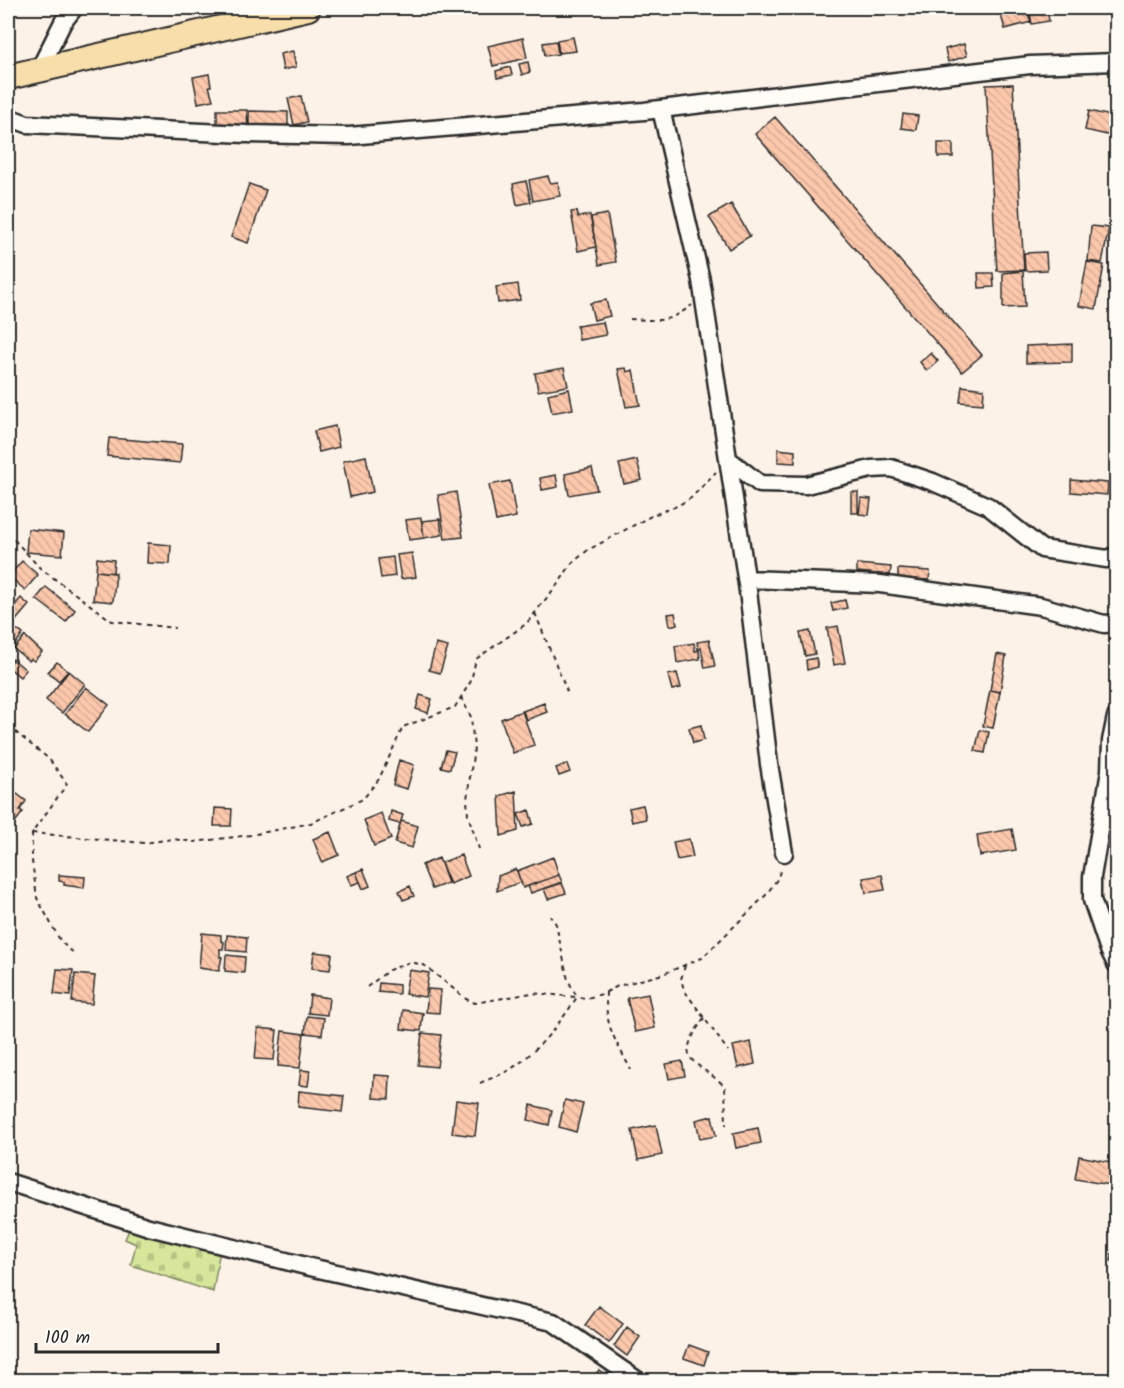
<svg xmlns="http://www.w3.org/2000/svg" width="1124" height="1388" viewBox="0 0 1124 1388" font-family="Kalam,sans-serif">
<defs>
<pattern id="cemetery-stones" width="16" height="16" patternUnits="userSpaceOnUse" patternTransform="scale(1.5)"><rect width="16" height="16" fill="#d6e69a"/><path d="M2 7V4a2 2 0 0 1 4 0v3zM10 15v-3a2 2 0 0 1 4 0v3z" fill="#b8c585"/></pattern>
<pattern id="building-back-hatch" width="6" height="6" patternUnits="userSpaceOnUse" patternTransform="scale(1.5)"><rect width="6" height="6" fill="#fcc8ac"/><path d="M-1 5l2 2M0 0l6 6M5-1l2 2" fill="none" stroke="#d8ac94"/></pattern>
</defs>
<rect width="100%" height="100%" fill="#fdf2e8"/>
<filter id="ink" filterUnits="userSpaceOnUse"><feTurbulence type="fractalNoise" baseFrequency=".0167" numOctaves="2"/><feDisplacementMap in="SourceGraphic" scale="12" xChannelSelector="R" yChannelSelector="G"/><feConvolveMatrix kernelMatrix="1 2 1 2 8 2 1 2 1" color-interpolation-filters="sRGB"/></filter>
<g filter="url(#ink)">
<!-- cemetery -->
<path fill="url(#cemetery-stones)" stroke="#808862" stroke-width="1.5" d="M131 1225 220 1249 213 1292 131 1265 136 1244 125 1239Z"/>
<!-- building -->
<path fill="url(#building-back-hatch)" stroke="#2b2b2b" stroke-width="1.5" d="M1016 8H1026L1031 22 1005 29 1000 12Z
M1029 8H1047L1049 21 1032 24Z
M1109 8H1116V21H1110Z
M573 37 576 51 559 53 557 40Z
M523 38 527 58 493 66 488 46Z
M556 41 558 54 545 56 543 43Z
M964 44 967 56 948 62 945 49Z
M293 51 296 67 283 70 280 54Z
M528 62 530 72 522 75 519 64Z
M510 67 512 75 497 78 496 71Z
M209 74 211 86H209L213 100 198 103 193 77Z
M1013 84 1024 270 997 271 986 85Z
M301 96 307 122 294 125 288 99Z
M217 110H247L248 129H217Z
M249 111 288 112V129H249Z
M1089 111 1116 117V137L1085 130Z
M903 114 918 116 916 130 901 128Z
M775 117 982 355 962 372 755 134Z
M938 143H953V157H938Z
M548 176 550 183 558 182 560 196 533 201 529 180Z
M526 181 531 202 517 205 513 184Z
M249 184 266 190 248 243 231 237Z
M731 204 750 236 729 249 709 217Z
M577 211 578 217 590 215 596 247 578 251 571 212Z
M607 214 616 262 599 265 591 217Z
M1091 226 1109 228 1102 263 1088 261Z
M1046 252 1047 270 1025 271 1024 253Z
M1087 262 1104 265 1096 309 1079 306Z
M1023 271 1025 307 1003 308V273Z
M978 273H993L994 287 979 288Z
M518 284 520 300 498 303 496 287Z
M606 300 610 316 594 320 590 303Z
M603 322 606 335 579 340 577 326Z
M1072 344V362L1026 363V346Z
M931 353 938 361 927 371 920 362Z
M564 368 568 386 538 391 535 373Z
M626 368 627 372 633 370 640 405 626 407 618 369Z
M962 386 984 389 983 404 960 402Z
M569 389 573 409 552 413 548 394Z
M335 426 339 447 319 452 314 431Z
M109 438 182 444 180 463 107 456Z
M778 449 795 451V463L778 462Z
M366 456 373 492 350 497 343 461Z
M637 460 642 480 624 484 619 464Z
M592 468 597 490 569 495 565 474Z
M556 475 558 487 542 490 540 478Z
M1071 480 1108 483 1107 495 1071 492Z
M510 481 516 517 496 521 489 485Z
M456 492 463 537 445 539 438 495Z
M851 492H858V513H851Z
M861 498 871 499 869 515 859 514Z
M421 518 424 538 409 540 406 520Z
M440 519 442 535 424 538 422 521Z
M28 529 64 533 62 555 26 552Z
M148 543 171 545 170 564 147 563Z
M412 553 416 577 401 579 397 555Z
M393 557 395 576 381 578 378 559Z
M97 558 114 560 113 573 96 571Z
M22 561 38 575 25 590 9 576Z
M857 564 891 567 890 575 857 572Z
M898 569 930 571 929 580 898 578Z
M96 571 116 573 113 602 93 600Z
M46 587 75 610 66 622 36 599Z
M21 598 29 605 13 624 8 619V613Z
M845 600 847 608 833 611 831 603Z
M675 613 677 624 670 626 668 614Z
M838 626 845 663 834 665 827 628Z
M13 627 23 634 13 647 8 643V635Z
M810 631 815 654 805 656 800 633Z
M25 636 42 652 34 661 31 659 29 661 14 649Z
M709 640 715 666 705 668 701 648 698 649 697 642Z
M694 643 695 651 699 650 700 659 677 663 675 646Z
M436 644 448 647 440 673 429 670Z
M997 654 1006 656 1000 692 990 690Z
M816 658 818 667 807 670 806 660Z
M13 659 26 670 20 677 8 667Z
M57 662 68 671 59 681 48 672Z
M69 671 85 684 62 713 46 700Z
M677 673 681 688 672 690 668 675Z
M86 687 109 705 88 732 65 714Z
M990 690 1000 692 993 728 983 726Z
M420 695 432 699 428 713 416 709Z
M544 703 547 712 526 720 523 711Z
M522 711 534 745 513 753 501 719Z
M701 725 704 740 693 743 689 728Z
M980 730 989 732 985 753 975 751Z
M446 750 455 752 450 769 441 767Z
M399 760 414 765 407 789 393 785Z
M567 764 570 772 559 776 556 768Z
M8 787 26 801 20 810 23 812 13 825 8 821Z
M516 791 518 831 501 836 499 796Z
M643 805 646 819 632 822 629 808Z
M215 808 232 809 231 826H214Z
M529 810 533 824 523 827 518 814Z
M391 811 403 815 400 824 389 821Z
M381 813 391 839 374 846 364 820Z
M401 821 418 826 412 848 395 843Z
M1012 829 1016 850 980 856 977 835Z
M330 832 339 855 322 862 313 839Z
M689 839 693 857 677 860 673 842Z
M461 855 469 876 450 884 441 863Z
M553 857 559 875 523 888 517 871Z
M439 858 448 883 432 889 422 865Z
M363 869 370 886 363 889 356 872Z
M516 869 521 882 497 891 498 876Z
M356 872 360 882 351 885 347 876Z
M59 875 85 877 84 888 64 885V882L59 881Z
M559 875 562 882 531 893 528 886Z
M882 875 885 890 866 893 863 878Z
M562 883 566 893 548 899 544 889Z
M410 886 414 896 403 900 399 891Z
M202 933 221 935V941L224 942 223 949H220V957H222L219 971 199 968Z
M227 935 247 937 246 952 226 950Z
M314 952 332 954 330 970 312 968Z
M226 955 245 957 244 973 225 971Z
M57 969 73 970 70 996 54 994Z
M409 970 429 973 425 997 405 994Z
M75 974 95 976 92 1004 72 1002Z
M379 983 399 985V994L378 992Z
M428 989 441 990 439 1013 426 1012Z
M648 994 655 1028 635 1032 627 998Z
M310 995 329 998 327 1015 308 1013Z
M403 1010 423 1013 421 1031 401 1029Z
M307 1016 324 1018 322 1035 305 1033Z
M258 1028 277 1030 274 1060 255 1059Z
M282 1031 304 1034 300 1068 278 1066Z
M422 1033 441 1035 437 1067 418 1065Z
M751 1042 755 1064 738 1068 733 1046Z
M682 1061 685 1076 669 1079 666 1064Z
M301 1070 310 1071 308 1086 299 1085Z
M374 1075 390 1076 389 1099 373 1098Z
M299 1091 344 1096 342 1112 298 1107Z
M456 1100 479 1103 475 1136 452 1133Z
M565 1100 583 1104 576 1132 559 1127Z
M531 1105 552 1110 549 1125 528 1120Z
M712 1116 716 1136 700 1139 696 1120Z
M656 1125 662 1155 638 1160 632 1130Z
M758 1128 761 1143 736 1148 733 1133Z
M1079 1156 1116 1163V1186L1075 1179Z
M1116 1227V1262L1111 1261Z
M599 1306 623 1324 609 1343 585 1325Z
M627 1327 640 1337 627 1356 614 1346Z
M689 1345 708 1352 704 1365 684 1358Z
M599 1370 613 1380H591Z"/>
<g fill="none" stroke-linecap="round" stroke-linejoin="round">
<!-- minor casing -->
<g stroke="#2b2b2b" stroke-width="21">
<path id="minor" d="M39 70 63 22 74 8
M661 109 701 280 748 591 769 764 784 853
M8 117 27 124 246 134 349 136 644 111 1030 65 1116 62
M728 459 760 484 806 485 871 469 891 468 933 482 988 506 1042 549 1107 559 1116 556
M746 579 880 584 1041 606 1104 624 1116 623
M1116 717 1111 741 1110 771 1092 877V900L1109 950 1116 964
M8 1182 149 1227 310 1267 553 1322 637 1380"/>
</g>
<!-- highway casing -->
<g stroke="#2b2b2b" stroke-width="28">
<path id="highway" d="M8 77 308 8"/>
</g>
<!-- path -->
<path stroke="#2b2b2b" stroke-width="2" stroke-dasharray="4.5 4.5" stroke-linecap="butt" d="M630 319C659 320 667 324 692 305
M8 533 40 568 112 621 175 628
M535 613 568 694
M461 697 471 717 474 748 467 799 468 815 479 849
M8 726 49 759 67 784 32 833V861L37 898 61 942 76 955
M32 833 144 843 173 839 194 842 251 835 311 823 363 799 379 779 403 727 455 707 471 681 476 659 526 624 561 580 571 564 588 550 653 515 677 506 691 498 716 472
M685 966 681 979 684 990 728 1051
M367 987 389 970 410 962 424 965 466 999 475 1003 532 993 587 998 602 994 618 986 663 974 702 958 766 895 778 878 781 867
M606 992C605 1028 615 1039 631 1070
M704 1018C674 1062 691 1057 725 1086L726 1125
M480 1083C489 1079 498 1076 506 1072 534 1056 560 1024 577 997L568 980 556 924 550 916"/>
<!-- minor -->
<use href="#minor" stroke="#fdfcf7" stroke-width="16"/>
<!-- highway -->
<use href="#highway" stroke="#f8deab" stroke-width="24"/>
</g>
</g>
<!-- margin -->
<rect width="1124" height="1388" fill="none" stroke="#fdfcf7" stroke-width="30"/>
<rect x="15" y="15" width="1094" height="1358" fill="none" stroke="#2b2b2b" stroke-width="2" filter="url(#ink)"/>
<!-- scale -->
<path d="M36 1343v9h182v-9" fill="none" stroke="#2b2b2b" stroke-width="3"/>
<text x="45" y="1343" font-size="18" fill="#2b2b2b" stroke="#fdfcf7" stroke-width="4.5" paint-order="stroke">100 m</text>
</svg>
